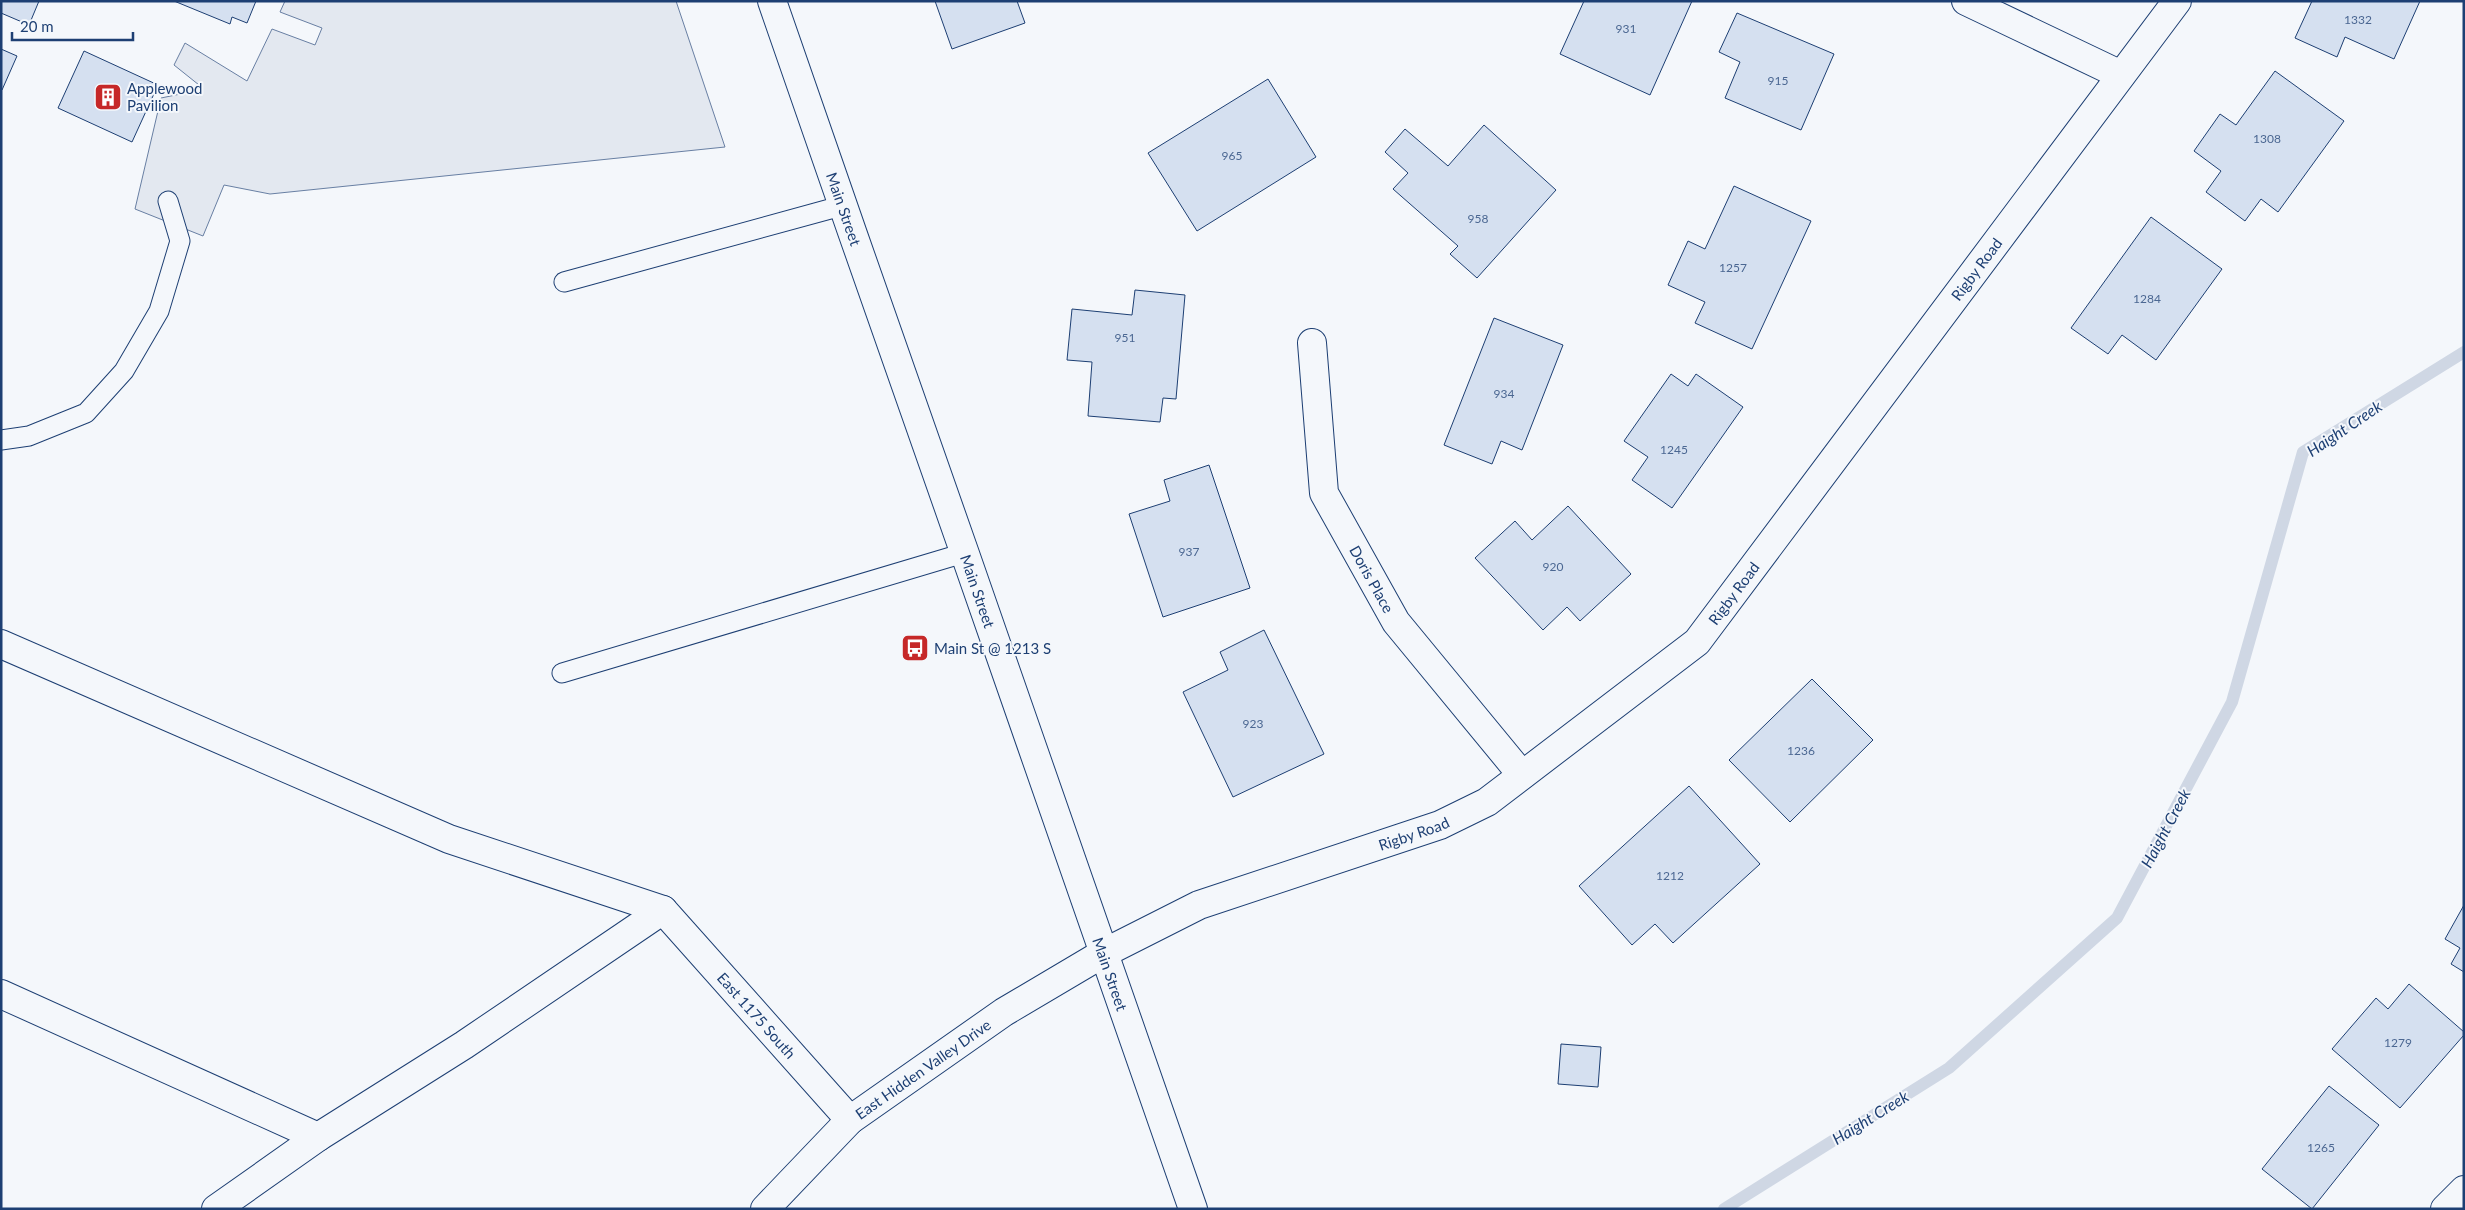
<svg xmlns="http://www.w3.org/2000/svg" width="2465" height="1210" viewBox="0 0 2465 1210" font-family="Lato,sans-serif">
<rect width="100%" height="100%" fill="#f4f7fb"/>
<!-- parking -->
<path fill="#e3e8f0" stroke="#687fa3" d="M285 1H676L725 147 270 194 224 185 203 236 135 209 161 98 195 91 199 85 174 65 185 43 247 81 272 29 315 45 322 28 280 12Z"/>
<g fill="none" stroke-linecap="round" stroke-linejoin="round">
<!-- stream -->
<path stroke="#cfd7e4" stroke-width="12" d="M1724 1209 1949 1068 2117 918 2232 702 2303 452 2464 352"/>
</g>
<!-- building -->
<path fill="#d5e0f0" stroke="#1d3f73" d="M1 1H39L29 25 1 13Z
M174 1H256L247 23 232 17 230 24Z
M935 1H1017L1025 23 952 49Z
M1584 1H1692L1650 95 1560 54Z
M2312 1H2420L2394 59 2345 37 2337 57 2295 38Z
M1737 13 1834 54 1801 130 1725 98 1740 62 1719 52Z
M1 49 17 56 2 90 1 89Z
M84 51 158 85 132 142 58 108Z
M2275 71 2344 121 2278 212 2261 199 2245 221 2206 192 2221 171 2194 151 2220 114 2236 125Z
M1268 79 1316 157 1197 231 1148 153Z
M1484 125 1556 190 1477 278 1450 254 1458 246 1393 189 1408 173 1385 152 1405 129 1448 166Z
M1734 186 1811 221 1752 349 1695 323 1705 302 1668 285 1688 241 1705 249Z
M2151 217 2222 269 2156 360 2122 335 2108 354 2071 328Z
M1135 290 1185 295 1176 399 1163 398 1160 422 1088 416 1092 362 1067 360 1072 309 1132 315Z
M1494 318 1563 345 1522 450 1501 441 1492 464 1444 445Z
M1671 374 1688 386 1696 374 1743 407 1672 508 1632 480 1648 457 1624 441Z
M1209 465 1250 588 1163 617 1129 514 1170 501 1164 480Z
M1568 506 1631 574 1580 621 1567 607 1543 630 1475 558 1515 521 1532 540Z
M1264 630 1324 754 1233 797 1183 692 1228 670 1220 652Z
M1812 679 1873 740 1790 822 1729 760Z
M1689 786 1760 864 1673 943 1655 924 1632 945 1579 886Z
M2464 905V972L2451 964 2460 948 2445 939Z
M2409 984 2464 1032V1035L2400 1108 2332 1049 2376 998 2388 1009Z
M1561 1044 1601 1047 1598 1087 1558 1084Z
M2329 1086 2379 1125 2312 1209 2262 1169Z"/>
<g fill="none" stroke-linecap="round" stroke-linejoin="round">
<!-- service casing -->
<g stroke="#1d3f73" stroke-width="21">
<path id="service" d="M564 282 841 206
M1 440 29 436 86 413 124 371 159 311 180 241 168 201
M562 673 964 553"/>
</g>
<!-- minor casing -->
<g stroke="#1d3f73" stroke-width="30">
<g id="minor">
<path d="M1966 1 2121 75"/>
<path id="s1" d="M1312 343 1324 493 1396 622 1522 775"/>
<path id="s2" d="M1 644 449 839 663 910 850 1120"/>
<path d="M1 994 318 1137 464 1045 663 910"/>
<path d="M216 1209 318 1137"/>
<path id="s3" d="M765 1209 850 1120 1004 1012 1102 954 1199 905 1440 825 1487 802 1697 642 2177 1"/>
<path d="M2445 1209 2464 1190"/>
</g>
</g>
<!-- secondary casing -->
<g stroke="#1d3f73" stroke-width="30">
<g id="secondary">
<path id="s4" d="M772 1C835 186 901 369 965 554 1041 772 1115 991 1193 1209"/>
</g>
</g>
<!-- service -->
<use href="#service" stroke="#f4f7fb" stroke-width="19"/>
<!-- minor -->
<use href="#minor" stroke="#f4f7fb" stroke-width="28"/>
<!-- secondary -->
<use href="#secondary" stroke="#f4f7fb" stroke-width="28"/>
</g>
<!-- icons -->
<defs>
<g id="building-square" transform="scale(1.4375)"><rect x="-9" y="-9" width="18" height="18" rx="4" fill="#c62828" stroke="#f4f7fb"/><path d="M-4-6H4V6H1V3H-1V6H-4ZM-2.5-4.3h1.7v1.8h-1.7ZM.8-4.3h1.7v1.8H.8ZM-2.5-1h1.7V.8h-1.7ZM.8-1h1.7V.8H.8Z" fill="#fff"/></g>
<g id="bus-square" transform="scale(1.4375)"><rect x="-9" y="-9" width="18" height="18" rx="4" fill="#c62828" stroke="#f4f7fb"/><path d="M-5-6H5V4H4V6H2V4H-2V6H-4V4H-5ZM-3.5-4V0h7V-4ZM-3.5 1.2v1.5H-2V1.2ZM2 1.2v1.5H3.5V1.2Z" fill="#fff"/></g>
</defs>
<g fill-rule="evenodd">
<use href="#building-square" x="108" y="97"/>
<use href="#bus-square" x="915" y="648"/>
</g>
<g text-anchor="middle" dominant-baseline="central" stroke-width="4" stroke-linejoin="round" paint-order="stroke">
<!-- number labels -->
<g font-size="12" fill="#4b6792">
<text x="2358" y="19">1332</text>
<text x="1626" y="28">931</text>
<text x="1778" y="80">915</text>
<text x="2267" y="138">1308</text>
<text x="1232" y="155">965</text>
<text x="1478" y="218">958</text>
<text x="1733" y="267">1257</text>
<text x="2147" y="298">1284</text>
<text x="1125" y="337">951</text>
<text x="1504" y="393">934</text>
<text x="1674" y="449">1245</text>
<text x="1189" y="551">937</text>
<text x="1553" y="566">920</text>
<text x="1253" y="723">923</text>
<text x="1801" y="750">1236</text>
<text x="1670" y="875">1212</text>
<text x="2398" y="1042">1279</text>
<text x="2321" y="1147">1265</text>
</g>
<!-- poi labels -->
<g font-size="15" fill="#1d3f73" stroke="#f4f7fb" text-anchor="start">
<text x="127" y="88">Applewood<tspan x="127" dy="17">Pavilion</tspan></text>
<text x="934" y="648">Main St @ 1213 S</text>
</g>
<!-- street labels -->
<g font-size="15" fill="#1d3f73" stroke="#f4f7fb">
<text stroke="none"><textPath href="#s4" startOffset="220">Main Street</textPath></text>
<text stroke="none"><textPath href="#s3" startOffset="1570">Rigby Road</textPath></text>
<text stroke="none"><textPath href="#s1" startOffset="249">Doris Place</textPath></text>
<text stroke="none"><textPath href="#s4" startOffset="625">Main Street</textPath></text>
<text stroke="none"><textPath href="#s3" startOffset="1165">Rigby Road</textPath></text>
<text stroke="none"><textPath href="#s3" startOffset="760">Rigby Road</textPath></text>
<text stroke="none"><textPath href="#s4" startOffset="1030">Main Street</textPath></text>
<text stroke="none"><textPath href="#s2" startOffset="855">East 1175 South</textPath></text>
<text stroke="none"><textPath href="#s3" startOffset="212">East Hidden Valley Drive</textPath></text>
</g>
<!-- water labels -->
<g font-size="16" font-style="italic" fill="#1d3f73" stroke="#f4f7fb">
<text transform="translate(2344 428) rotate(-34)">Haight Creek</text>
<text transform="translate(2165 828) rotate(-62)">Haight Creek</text>
<text transform="translate(1870 1117) rotate(-32)">Haight Creek</text>
</g>
</g>
<!-- border -->
<rect width="2465" height="1210" fill="none" stroke="#1d3f73" stroke-width="5"/>
<!-- scale -->
<path d="M12 32v8h121v-8" fill="none" stroke="#1d3f73" stroke-width="2.5"/>
<text x="20" y="32" font-size="15" fill="#1d3f73" stroke="#f4f7fb" stroke-width="4" paint-order="stroke">20 m</text>
</svg>
